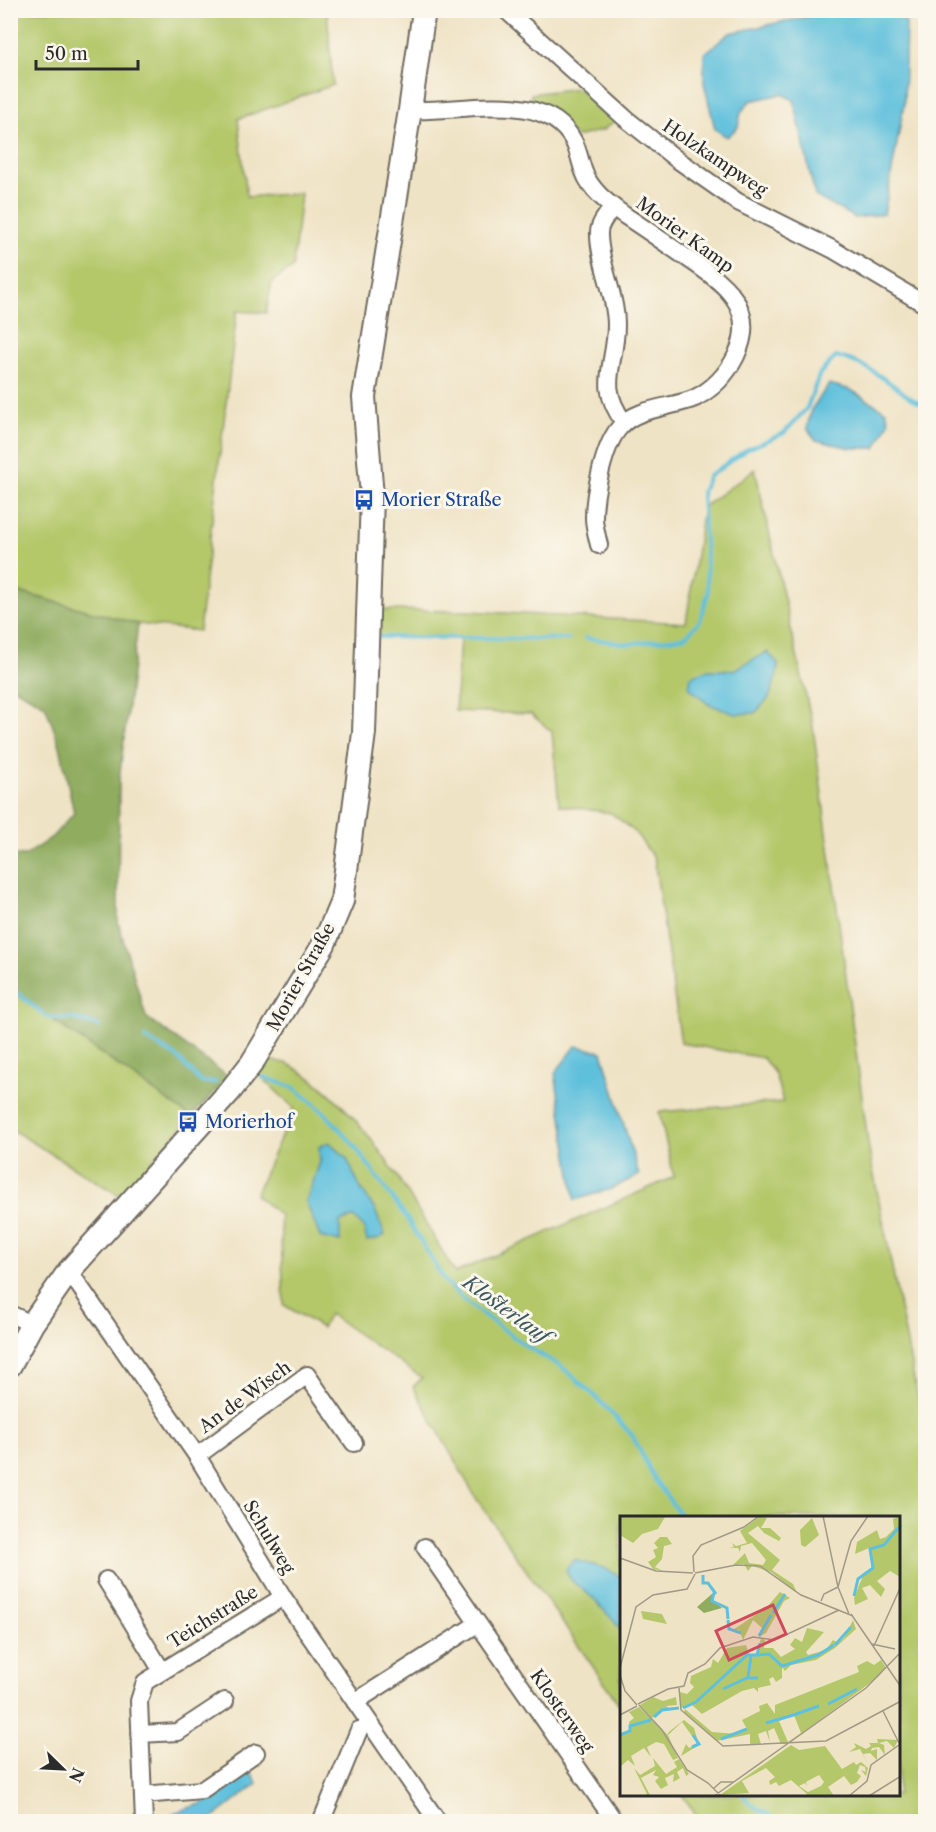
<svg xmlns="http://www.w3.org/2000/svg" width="936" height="1832" viewBox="0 0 936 1832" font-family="'Libre Caslon Text',serif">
<rect width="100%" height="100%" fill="#fbf7ec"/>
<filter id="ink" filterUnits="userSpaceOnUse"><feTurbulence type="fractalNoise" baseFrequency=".0167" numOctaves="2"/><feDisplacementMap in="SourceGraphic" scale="12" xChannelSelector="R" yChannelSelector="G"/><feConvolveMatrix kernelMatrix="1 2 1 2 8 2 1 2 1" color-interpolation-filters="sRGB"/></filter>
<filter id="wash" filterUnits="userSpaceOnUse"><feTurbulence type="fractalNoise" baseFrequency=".008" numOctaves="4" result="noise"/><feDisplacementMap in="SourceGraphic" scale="24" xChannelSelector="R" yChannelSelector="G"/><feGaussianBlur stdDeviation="1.35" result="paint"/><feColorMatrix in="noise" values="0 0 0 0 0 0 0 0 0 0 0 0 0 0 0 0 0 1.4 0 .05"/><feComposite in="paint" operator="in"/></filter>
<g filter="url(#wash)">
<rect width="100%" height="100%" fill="#efe3c5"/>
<!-- green -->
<path fill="#b4c86b" stroke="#707a4b" stroke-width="1.5" d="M10 11H327L333 85 238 119 247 197 301 193 293 267 272 282 266 313 237 311 199 631 138 624 11 590Z
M577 88 617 119 603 130 577 137 530 103 531 94Z
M755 469 813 727 869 1150 925 1435V1821H701L682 1795 898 1794V1517H621V1707L476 1498 413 1387 422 1378 329 1314 322 1328 284 1305 280 1215 255 1195 294 1108 256 1072 265 1060C273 1061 282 1061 288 1064 363 1103 413 1203 455 1273L674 1177 659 1112 783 1102 775 1074 763 1058 681 1043 654 858 635 832 611 813 559 805 552 732 531 714 455 711 460 639 379 637V610L469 611 686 623 703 507Z
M10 990 191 1117 120 1196 11 1129Z"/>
<!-- forest -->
<path fill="#8fac5f" stroke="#5d6c45" stroke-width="1.5" d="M11 590 138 624 119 781 118 922 146 1017 229 1077 191 1117 11 990V855L25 856 53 836 74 813 60 746 45 705 11 686Z"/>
<!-- water -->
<path fill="#5ec0dc" stroke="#447684" stroke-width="1.5" d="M861 11H891L906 22 904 105 884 214 855 218 815 196 794 100 782 94 750 101 741 112 738 127 727 137 715 129 704 83V54L730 33 810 16Z
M829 384 851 390 886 411 889 422 876 448H851L816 440 807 428 811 410Z
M767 652 778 663V671L769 698 755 713 735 714 708 704 689 687 691 676 707 670H734Z
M576 1046 602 1052 639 1175 611 1189 575 1200 555 1073Z
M329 1142 346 1157 360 1187 375 1210 385 1235 380 1238 367 1241 364 1228 354 1217 340 1222V1242L320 1237 306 1202 320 1162 319 1147Z
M574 1560 604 1568 621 1577V1629L594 1599 572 1581 566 1570Z
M252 1773 257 1784 209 1821H169L173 1813 201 1804 237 1778Z"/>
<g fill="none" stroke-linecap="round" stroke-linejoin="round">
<!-- stream -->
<path stroke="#5ec0dc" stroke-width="4" d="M379 637 569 639
M585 638 628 644 685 637 700 621 708 593 702 492 709 476 746 450 784 433 807 408 820 373 836 357C857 359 879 375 896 387 906 394 914 403 926 404
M10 987 47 1017 75 1019 99 1026
M145 1038 177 1057 201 1082H216
M263 1077 295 1088 324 1112 353 1144 407 1218 444 1280 466 1302 526 1346 562 1367 596 1397 632 1435 655 1480 682 1517
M743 1794 748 1802 780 1822"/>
</g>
</g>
<g filter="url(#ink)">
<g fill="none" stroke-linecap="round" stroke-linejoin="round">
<!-- street casing -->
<g stroke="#706b61" stroke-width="20">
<path id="street" d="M506 10 625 118 675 158 738 202 832 249 926 305
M410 110C461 113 547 87 574 142 579 152 580 162 584 172 591 191 608 203 624 215 644 228 664 242 684 256 721 281 760 306 736 356 727 374 713 389 695 398 672 408 637 407 620 427 604 444 594 494 594 518 594 526 597 536 599 545
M613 207C607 215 598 224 599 235 599 263 616 294 616 325 616 365 596 385 624 422
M69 1271 197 1456 283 1597 438 1822
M10 1314 32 1324
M197 1456 307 1375 354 1443
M425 1547 615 1822
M106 1580 162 1671
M355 1702 477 1624
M140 1734 178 1732 225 1701
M143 1795 202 1790 256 1753
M144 1822 139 1701 145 1682 283 1597
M321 1822 359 1730"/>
</g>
<!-- secondary casing -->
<g stroke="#706b61" stroke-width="26">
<path id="secondary" d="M10 1365 32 1324 69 1271 230 1091 252 1063 324 944 342 901 364 733 372 497 364 397 410 110 424 10"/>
</g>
<!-- street -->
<use href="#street" stroke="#fff" stroke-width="16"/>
<!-- secondary -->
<use href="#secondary" stroke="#fff" stroke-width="22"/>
</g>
</g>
<!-- icons -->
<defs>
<g id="bus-bare" transform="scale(1.62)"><path d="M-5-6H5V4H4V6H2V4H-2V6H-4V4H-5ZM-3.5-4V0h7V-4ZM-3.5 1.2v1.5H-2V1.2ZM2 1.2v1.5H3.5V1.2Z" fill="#1a4fb4" stroke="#fbf7ec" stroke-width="2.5" paint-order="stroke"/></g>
</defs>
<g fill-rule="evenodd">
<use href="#bus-bare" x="364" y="500"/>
<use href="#bus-bare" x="188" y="1122"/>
</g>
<g text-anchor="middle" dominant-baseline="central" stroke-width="6" stroke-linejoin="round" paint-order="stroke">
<!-- street labels -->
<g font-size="18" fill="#2b2b2b" stroke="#fbf7ec">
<text transform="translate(715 158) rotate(34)">Holzkampweg</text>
<text transform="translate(685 235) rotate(36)">Morier Kamp</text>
<text transform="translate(301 977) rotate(-61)">Morier Straße</text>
<text transform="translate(245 1397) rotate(-36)">An de Wisch</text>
<text transform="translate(269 1537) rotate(59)">Schulweg</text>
<text transform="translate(213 1617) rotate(-32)">Teichstraße</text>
<text transform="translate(562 1711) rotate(55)">Klosterweg</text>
</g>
<!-- transit labels -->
<g font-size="18" fill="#164399" stroke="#fbf7ec" text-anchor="start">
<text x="381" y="500">Morier Straße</text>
<text x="205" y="1122">Morierhof</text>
</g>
<!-- water labels -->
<g font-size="20" font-style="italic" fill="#3a5860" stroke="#fbf7ec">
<text transform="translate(506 1309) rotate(36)">Klosterlauf</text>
</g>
</g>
<!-- overview -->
<g transform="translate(620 1516)">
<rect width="280" height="280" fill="#efe3c5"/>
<path d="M0 0H45V1L38 13 22 18 13 27 0 19ZM140 0 147 2 141 12H150L161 22 159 25 144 17 138 10 128 17 160 44 152 54 173 68 177 77 151 56 132 50 128 55 124 48 113 49 125 37 129 47 143 49 146 44 132 27 121 30 120 36 118 32H109L114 31 112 27 116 30 127 27 120 15ZM279 0 280 61 270 55 257 65 265 73 261 81 250 69 242 72 248 83 235 89 234 82 240 67 245 56 252 53 249 32 235 38 237 26 257 14 260 23 266 21 274 13 273 3ZM192 2 199 19 185 31 181 29 180 14ZM40 21H47L52 28 44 30 42 43 35 51 43 55 33 53 28 46 36 41 33 34 38 32 34 27ZM160 76 170 82 164 85 146 117 139 121 142 112 133 104 123 124 119 114H113L147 91ZM21 95 42 98 47 108 23 103ZM233 104 236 113 215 132 196 144 171 149 165 155 162 151V162L156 166 153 161 149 163 151 169 138 172V176L134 172 122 175 82 198 72 189 60 192V176L67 178 74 171 70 167 71 160 91 151 93 143 98 147 107 132 126 129 129 139H137L141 122 145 124 144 132H153L161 141 175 133 170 129 175 122 182 126 187 112 204 116 186 136 188 139 206 134 213 124 218 127 224 122ZM261 144 266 152 258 161 168 228H161L154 212 148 215 150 226 146 215 138 218 141 228H130V218L97 225 64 196 65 193 92 216 118 218 127 213 122 204 140 195 139 190 147 187 155 198V189L239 156 237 150 247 145 254 149ZM174 199 181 217 168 226 159 205ZM33 181 43 185 56 181 57 189 46 190 51 193 42 194 32 202 20 189ZM19 191 48 219V217L50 215 64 204 74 212 79 229 61 240 66 228 69 232 77 227 62 206 48 219 58 242 53 244 44 228 36 226 27 231 31 241 24 232 11 240 15 250 8 244 0 251V219L10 215 9 206 14 202 9 196ZM257 223 278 224 274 232 267 225 259 227 264 229 265 239 259 231 252 232 251 235 257 233V244L250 237 243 238 249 250 240 233 229 236 236 231 234 227 246 233 251 230 249 227H258ZM171 229 179 234 205 230 222 253 234 246 236 249 241 246 248 252 246 260 241 254 246 256 245 251 240 249 237 257 241 260 237 266 231 269 224 260 208 271 214 280H185L187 278 171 264 159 270 156 266 150 269 149 265 155 261 146 252 122 265 129 277 100 279ZM199 259 204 266 201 270 188 276 179 270 185 267 187 270 186 266ZM33 242 46 258 57 251 54 246 59 243 69 258 66 260 63 252 57 256 60 262 53 266 54 258 45 262 48 269 41 273 35 265 39 261 33 259 36 254 21 262 30 279 24 280 27 278 14 252 20 259 35 250Z" fill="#b4c86b" fill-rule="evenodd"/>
<path d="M93 77V84L102 92 84 97 77 91Z" fill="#8fac5f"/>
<path fill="none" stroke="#5ec0dc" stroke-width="3" d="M83 59V67H88L96 78M94 77 92 85 107 92 108 103M234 80 238 63 253 52 250 33 264 29 281 9M153 97 165 78M108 104 109 113 121 117M139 120 151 99M140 127 137 139 149 138 162 150 198 139 214 129M215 129 231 111M128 161 131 140M103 173 127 162H138M208 188 237 173M63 192 76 186 127 139H136M176 198 199 190M34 201 42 194 59 192M146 207 177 198M0 219 10 215V210L31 204M101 223 127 213M72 231 79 228 73 219"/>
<path fill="none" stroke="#a19987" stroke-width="1.5" d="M0 42 36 55 73 57M74 56 73 40 81 29 124 11 139 0M75 57 116 49 140 50 181 79 233 100M201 85 204 78 218 71 203 0M229 98 218 71 231 25 248 0M231 98 281 171M252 128 275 133M254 130 281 70M0 152 16 91 33 79 67 73 75 58M0 159 5 175 17 189M59 172 61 194 103 230 206 225 281 185M18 188 48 173 64 170 68 157 85 148 100 132 133 121 155 124 219 94M19 189 42 214 67 254 88 267 101 280M263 195 279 227M0 199 17 190M94 272 101 266H114M94 280 246 172 281 136M229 280 247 265 251 249 279 229M249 280 281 260"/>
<path fill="#d1495b" fill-opacity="0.15" stroke="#d1495b" stroke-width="3" d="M153 89 166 118 109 144 96 115Z"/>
<rect width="280" height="280" fill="none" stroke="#2b2b2b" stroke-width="3"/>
</g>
<!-- margin -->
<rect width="936" height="1832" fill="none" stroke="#fbf7ec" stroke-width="36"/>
<!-- north arrow -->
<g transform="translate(63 1769) rotate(114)" stroke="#fbf7ec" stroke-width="4.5" paint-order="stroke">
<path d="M0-4.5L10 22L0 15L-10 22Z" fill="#2b2b2b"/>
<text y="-9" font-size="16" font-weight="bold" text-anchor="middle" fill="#2b2b2b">N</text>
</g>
<!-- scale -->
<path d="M36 60v9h102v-9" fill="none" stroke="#2b2b2b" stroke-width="3"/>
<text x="45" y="60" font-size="18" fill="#2b2b2b" stroke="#fbf7ec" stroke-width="4.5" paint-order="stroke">50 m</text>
</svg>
